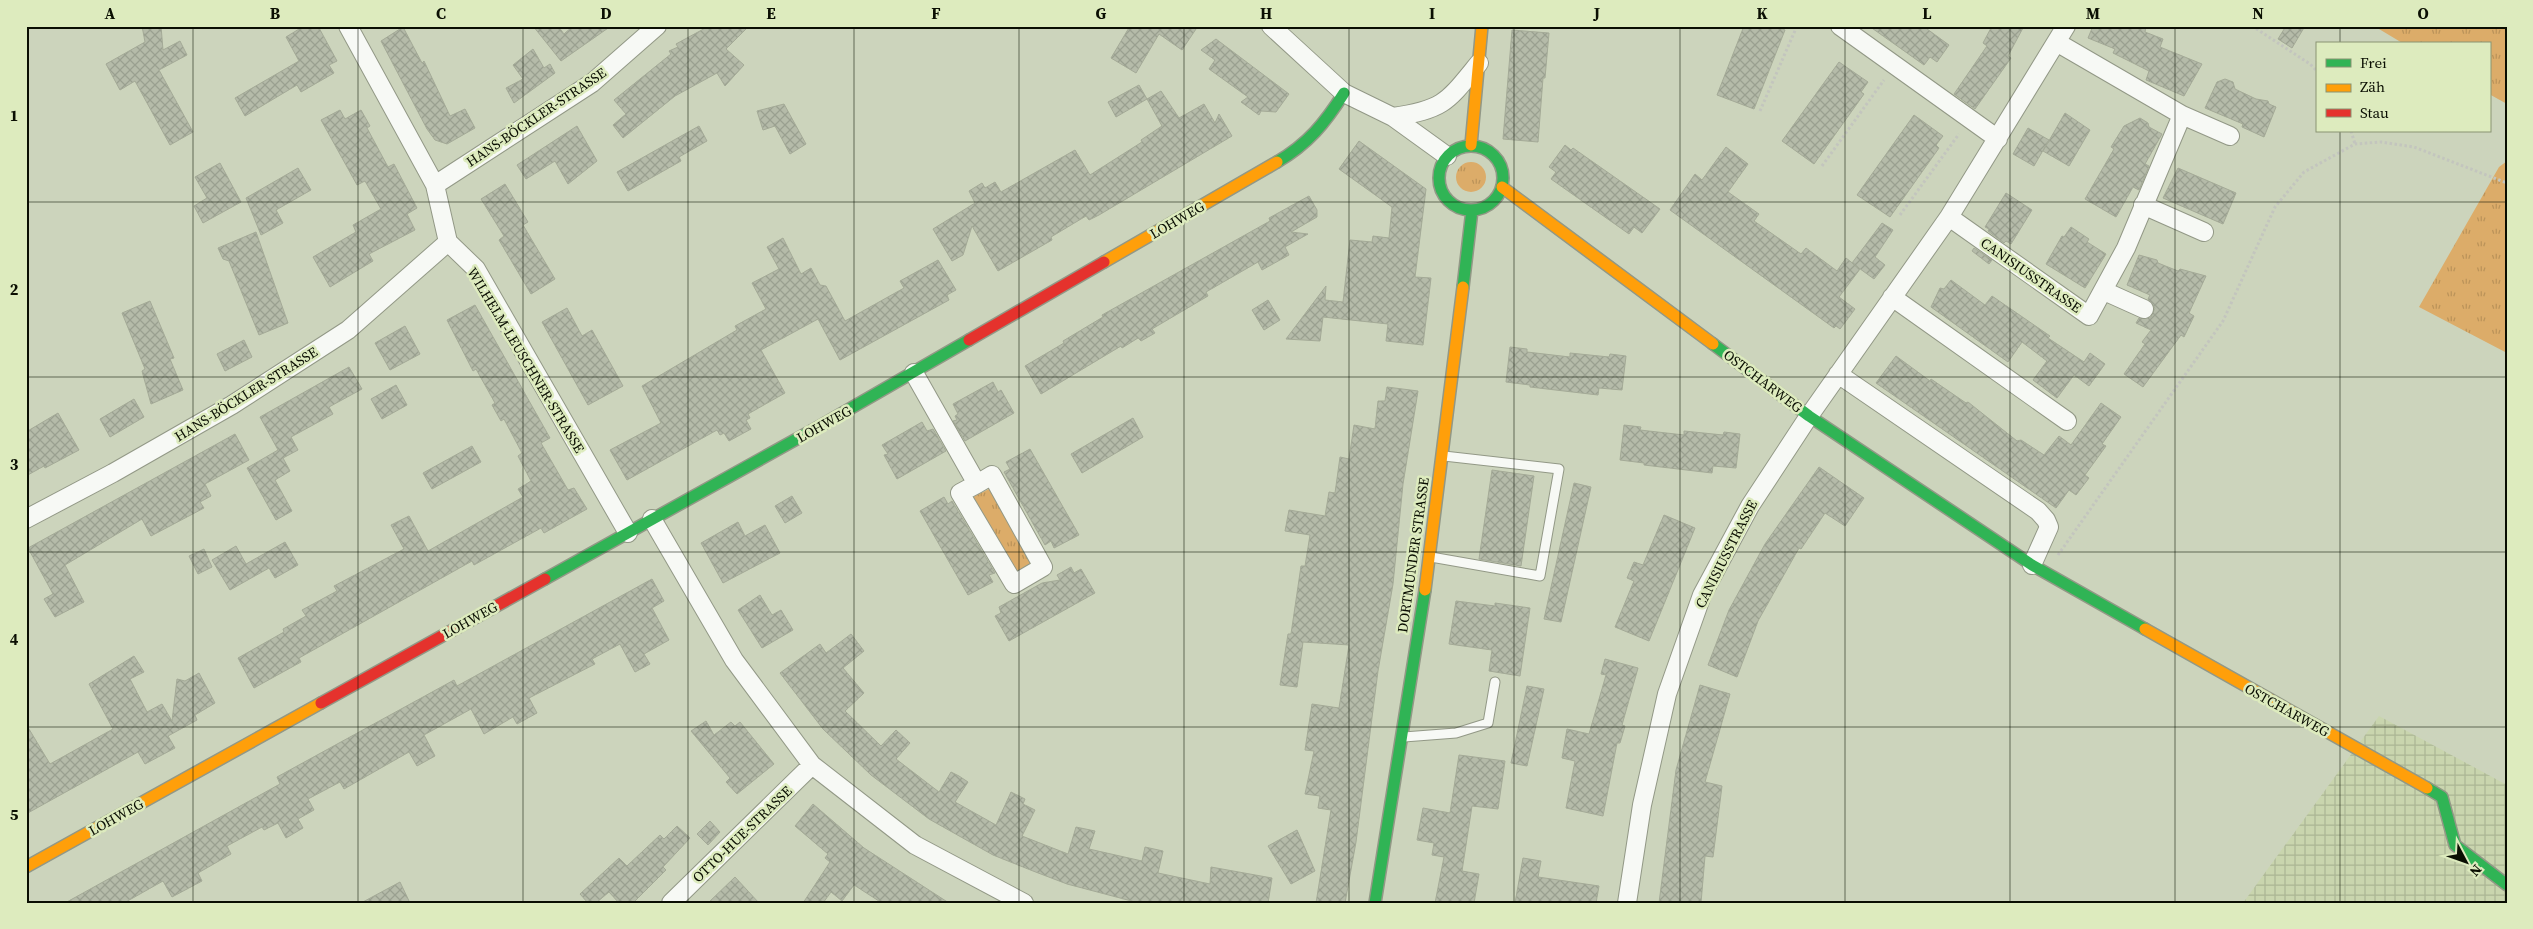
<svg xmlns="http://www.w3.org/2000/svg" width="2533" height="929" viewBox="0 0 2533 929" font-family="'Source Serif 4',serif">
<defs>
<pattern id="industrial-grid" width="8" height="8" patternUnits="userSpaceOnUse" patternTransform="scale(1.25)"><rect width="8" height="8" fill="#c9d5ae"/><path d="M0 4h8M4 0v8" fill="none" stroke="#abb694"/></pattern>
<pattern id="grass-tufts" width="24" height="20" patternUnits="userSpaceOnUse" patternTransform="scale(1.25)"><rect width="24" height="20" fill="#dcac69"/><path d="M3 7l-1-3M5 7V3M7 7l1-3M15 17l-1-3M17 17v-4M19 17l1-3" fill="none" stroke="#bb9359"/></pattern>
<pattern id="building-cross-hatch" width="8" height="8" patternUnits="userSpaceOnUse" patternTransform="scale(1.25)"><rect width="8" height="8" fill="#b5bba9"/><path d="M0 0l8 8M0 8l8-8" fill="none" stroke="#9aa090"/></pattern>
</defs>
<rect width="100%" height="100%" fill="#ccd4bc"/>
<!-- industrial -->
<path fill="url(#industrial-grid)" d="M2379 716 2507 785V903H2243Z"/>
<!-- grass -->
<path fill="url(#grass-tufts)" d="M2374 26H2507V104L2489 94V44H2404Z
M2507 161V353L2419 307 2499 167Z
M1456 177a15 15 0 1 1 30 0a15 15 0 1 1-30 0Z
M991 488 1035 564 1016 575 973 497Z"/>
<!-- building -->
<path fill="url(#building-cross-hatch)" stroke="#a4aa97" d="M142 26H161L163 50 180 41 187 55 159 70 193 132 170 145 135 81 120 90 106 64 145 42Z
M304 26H318L337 61 329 65 334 73 301 92 297 85 245 116 235 98 299 61 286 37Z
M533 26H558L564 34 573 26H611L561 61Z
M709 26H749L726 49 744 65 725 86 717 73 675 96 623 138 613 125 626 114 614 100 671 54 669 51 678 47 676 44Z
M1130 26H1198L1182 50 1159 34 1136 73 1111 58Z
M1744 26H1776L1785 30 1754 109 1717 95Z
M1869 26H1923L1949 45 1937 62 1930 57 1924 65Z
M1992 26H2024L2008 56 2011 58 1975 109 1954 94 1987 46 1983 43Z
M2093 26H2146L2145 32 2163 39 2160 47 2202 64 2184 96 2146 80 2149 71 2113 53 2115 49 2088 38Z
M2286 26H2305L2292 48 2278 39Z
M403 27 422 63 424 61 450 116 465 109 475 128 447 144 435 140 427 129 381 41Z
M1512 30 1549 33 1545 78H1543L1538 142 1503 139Z
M1216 39 1289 94 1276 112 1261 111 1259 115 1241 102 1248 97 1209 69 1215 60 1201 50Z
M533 49 544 68 550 64 555 73 514 103 506 88 523 79 513 65Z
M1839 62 1868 82 1861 92 1864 94 1814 164 1782 141Z
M2225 79 2233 82 2235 89 2256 99 2268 101 2269 104 2276 107 2264 137 2242 127 2243 124 2205 108 2217 82Z
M1139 85 1147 99 1116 117 1108 102Z
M1161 91 1179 118 1204 104 1215 123 1219 114 1232 136 1099 215 1089 220 1086 216 1051 237 1052 240 998 271 972 226 963 255 952 261 933 229 975 203 969 191 982 183 985 188 995 182 1001 192 1075 150 1090 175 1142 142 1141 140 1162 126 1147 99Z
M784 104 806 144 790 154 775 126 763 130 757 111Z
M340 110 345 119 361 110 370 126 367 128 388 167 394 164 417 208 407 214 415 230 369 254 373 261 330 287 313 257 356 232 353 225 381 209 365 181 357 185 321 120Z
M2065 113 2090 130 2069 166 2043 151Z
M1914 115 1943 136 1936 145 1939 148 1890 217 1857 195Z
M2140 118 2148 123 2149 127 2162 134 2145 164 2149 166 2139 190 2133 187 2116 217 2085 199 2114 149 2111 147 2124 126Z
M577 126 597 161 568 184 555 161 526 179 517 165Z
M699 126 707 141 679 157 681 161 628 191 617 172Z
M2028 128 2049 140 2034 166 2013 154Z
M1359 141 1426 189 1415 277 1431 278 1423 345 1386 341 1388 324 1323 317 1320 341 1286 339 1326 286 1325 300 1343 302 1350 240 1372 242 1373 236 1389 238 1392 207 1339 169Z
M1565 145 1571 150 1573 148 1660 209 1642 233 1634 227 1629 234 1551 179 1556 172 1549 167Z
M1726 147 1748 164 1728 192 1759 214 1754 221 1801 254 1806 248 1837 271 1846 258 1860 269 1839 297 1855 309 1840 329 1836 326 1834 328 1670 210 1695 174 1702 180Z
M220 163 241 202 203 223 194 206 207 198 195 177Z
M298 168 311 190 276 210 283 223 261 235 246 198Z
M2178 168 2236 193 2223 224 2163 198Z
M505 184 528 222 523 225 555 279 531 294 499 240 504 236 481 199Z
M2006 193 2032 210 2011 244 2006 241 2004 243 1988 231 1989 229 1985 227Z
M1309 196 1317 210V217L1291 232 1308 234 1285 247 1289 255 1262 270 1258 262 1206 292 1208 296 1152 329 1155 333 1141 341 1138 338 1122 348 1121 346 1041 394 1025 366 1064 343 1063 341 1103 317 1102 315 1270 221 1269 218Z
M1882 223 1893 230 1875 257 1885 265 1874 279 1852 263Z
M2071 227 2089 239 2087 242 2106 254 2085 288 2046 264 2062 236 2064 237Z
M256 232 288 323 259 335 229 261 223 259 218 248Z
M783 238 801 274 811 268 820 285 826 286 845 321 904 288 900 281 938 260 956 290 947 295 949 300 840 360 818 319 761 350 785 393 748 414 750 418 746 420 751 429 729 441 724 433 720 435 717 430 627 480 610 450 661 423 642 386 737 330 735 326 766 309 752 283 779 269 767 247Z
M1974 248 1992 260 1989 264 1972 251Z
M2139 255 2157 260 2158 263 2178 271 2180 269 2206 276 2189 313 2194 316 2184 337 2181 335 2143 387 2124 374 2145 344 2142 342 2151 330 2136 323 2139 318 2151 317 2155 308 2148 299 2150 295 2127 285Z
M1951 280 1985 305 1992 296 2050 336 2048 338 2084 362 2090 353 2105 364 2089 386 2074 375 2057 398 2033 380 2047 361 2022 342 2008 362 1931 307 1940 288 1944 289Z
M1268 300 1280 320 1264 330 1252 310Z
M150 301 174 358 170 359 183 390 151 404 142 371 145 369 122 313Z
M475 305 550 438 541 443 568 490 574 488 587 509 544 533 541 528 474 565 472 561 299 658 301 662 254 688 238 658 284 632 283 629 306 616 302 610 337 591 334 586 404 549 391 525 409 516 428 551 523 497 518 489 531 481 518 456 522 453 504 419 501 421 492 405 495 403 476 369 473 371 447 320Z
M567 308 582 336 592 330 623 386 588 405 542 322Z
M405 326 420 354 390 370 375 343Z
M244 340 252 357 225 371 217 354Z
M1510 347 1527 349V352L1570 357V353L1609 357 1610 354 1626 356 1622 390 1599 388 1598 395 1530 387V385L1506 382Z
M1896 356 1930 381 1931 379 1966 403 1968 402 2017 441 2021 440 2044 455 2059 436 2071 445 2101 403 2121 417 2102 444 2106 446 2085 475 2089 478 2076 495 2069 490 2056 508 1876 383Z
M349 367 362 389 329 407 333 414 291 437 298 450 283 458 290 471 275 480 292 511 276 520 247 468 278 450 260 417Z
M993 382 998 392 1001 390 1014 413 965 441 953 421 957 420 955 416 958 414 953 404Z
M396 385 407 405 382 419 371 399Z
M1387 387 1418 391 1403 484 1393 584 1378 671 1356 842 1345 903H1316L1331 810 1318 808 1320 796 1305 794 1314 751 1305 750 1312 704 1339 708 1349 645 1303 642 1297 687 1280 685 1288 634H1291L1301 566H1305L1310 535 1285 531 1289 510 1325 516 1329 492 1335 493 1340 457 1349 459 1354 425 1375 429 1378 401H1385Z
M134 399 144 417 110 437 100 419Z
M58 413 79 450 45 468 44 466 26 476V432Z
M1133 418 1143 437 1082 473 1071 454Z
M922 422 927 431 933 429 946 451 897 479 884 455 888 454 882 445Z
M1624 425 1641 427 1640 430 1684 435V431L1723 435 1724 432 1740 434 1736 468 1713 466 1712 473 1644 465V463L1620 460Z
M235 434 249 460 205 484 211 496 200 502 204 508 151 536 142 519 65 565 84 602 55 617 44 599 53 594 28 548Z
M472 446 481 462 432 489 423 473Z
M1030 449 1079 535 1054 548 1051 541 1045 545 1004 472 1010 469 1006 462Z
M1819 467 1864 498 1845 526 1825 513 1801 549 1799 548 1758 621 1737 677 1708 665 1729 610 1765 544Z
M1492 470 1534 476 1521 566 1479 559Z
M1574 483 1591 487 1561 622 1544 619Z
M792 496 802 513 785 523 775 506Z
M944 497 948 504 952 501 995 573 989 575 993 582 968 595 920 511Z
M1664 515 1695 528 1649 641 1615 627 1634 581 1627 578 1634 562 1643 565Z
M738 522 745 536 765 525 780 553 723 583 701 543Z
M285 542 298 565 275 578 269 568 230 590 212 560 236 546 246 564Z
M204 549 212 567 198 574 189 556Z
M1071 567 1074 573 1081 569 1095 593 1009 641 995 616 1001 613 999 607 1042 583 1060 580 1057 575Z
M652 579 664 601 652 608 669 640 644 654 650 664 635 672 620 644 592 659 595 664 529 698 537 713 517 724 513 717 484 734 471 709 424 735 435 756 417 766 409 752 344 789 340 782 308 799 314 810 298 819 303 828 286 838 278 823 264 830 262 827 227 846 231 854 198 873 202 881 172 897 163 881 124 903H65L280 784 277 777 454 680 457 686Z
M760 595 772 615 781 610 793 630 762 648 738 610Z
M1456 601 1495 606V603L1530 608 1520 676 1489 671 1492 650 1449 644Z
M851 634 864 651 843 668 864 693 845 711 881 746 896 730 910 743 896 759 939 792 951 772 959 776 968 782 955 802 996 825 1011 792 1025 799 1023 804 1035 810 1022 836 1068 854 1076 827 1095 831 1089 849 1142 861 1145 847 1163 851 1158 873 1210 884 1211 867 1272 878 1268 903H1139L1067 884 1033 871 993 855 929 819 871 775 823 729 780 673 820 644 826 653Z
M134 656 144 672 130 679 147 712 162 704 172 721 177 679 185 681 199 673 215 703 195 715 197 720 168 736 175 748 145 764 138 752 26 814V724L50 764 113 729 89 684Z
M1605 659 1638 668 1622 725 1625 726 1620 743H1617L1603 816 1566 808 1575 761 1562 758 1567 729 1589 734 1606 675 1601 674Z
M1700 685 1730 694 1705 782 1722 786 1713 857 1705 856 1701 903H1659L1676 770Z
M1527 686 1544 689 1527 766 1511 763Z
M706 721 714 735 731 722 735 726 740 722 774 764 737 794 726 782 730 778 691 731Z
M1459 755 1505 761 1498 809 1472 806 1462 871 1479 874 1474 903H1435L1444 857 1432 855 1434 843 1417 840 1423 808 1450 813Z
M813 804 864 848 949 903H882L854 885 842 901 831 892 823 903H803L830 862 825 858 828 854 795 826Z
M710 821 720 832 708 845 697 834Z
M677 826 690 838 663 867 666 870 633 903H619L609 892 596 903H588L580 894 619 858 627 866 660 835 664 839Z
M1297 830 1315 871 1291 884 1268 846Z
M1523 858 1541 861 1538 877 1599 886 1596 903H1515Z
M735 877 759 903H708Z
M400 882 410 903H361Z"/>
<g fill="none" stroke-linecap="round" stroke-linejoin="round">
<!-- lane casing -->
<g stroke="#929886" stroke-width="11">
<path id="lane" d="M1431 557 1540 576 1559 469 1444 456
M1404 737 1456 733 1488 723 1495 682"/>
</g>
<!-- street casing -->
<g stroke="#929886" stroke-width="20">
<path id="street" d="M348 26 435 185 448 242 476 269 628 533
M1271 26 1344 93 1393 117 1447 156
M1840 26 1998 139
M2182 115 2230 136
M1393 117C1444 110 1448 101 1479 63
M435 185 592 83 657 26
M2143 205 2204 232
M1949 217 2089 316 2126 248 2182 115 2058 43
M2104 291 2144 309
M1892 297 2067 421
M914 373 977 484 960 493 1014 584 1043 567 992 475 977 484
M1838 374 2038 511 2046 520 2049 527 2032 565
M26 519 113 473 232 405 348 330 448 242
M652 519 734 660 812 765 915 845 1024 903
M671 903 812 765
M1627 903 1642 805 1667 694 1702 595 1750 506 1809 416 1949 217 2066 26"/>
</g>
<!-- fast casing -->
<g stroke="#929886" stroke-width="14">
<path id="fast" d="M1439 178a32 32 0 1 1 64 0a32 32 0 1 1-64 0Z
M1277 162C1308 144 1325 123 1344 93
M1463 287 1472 210
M1713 344 1809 416 2032 565 2145 629
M545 579 820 426 969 340
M2427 788 2442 797 2455 845 2507 885
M1375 903 1425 590"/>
</g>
<!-- slow casing -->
<g stroke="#929886" stroke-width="14">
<path id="slow" d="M1471 145 1482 26
M1502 187 1713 344
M1104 262 1277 162
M1425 590 1463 287
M2145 629 2427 788
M26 867 321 703"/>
</g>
<!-- jam casing -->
<g stroke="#929886" stroke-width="14">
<path id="jam" d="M969 340 1104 262
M321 703 545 579"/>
</g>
<!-- path -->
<path stroke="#c3c5be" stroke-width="3" stroke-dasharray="2.5 2.5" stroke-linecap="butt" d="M2252 26 2310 64 2317 71
M1760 111 1797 26
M2351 131 2355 144
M1822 166 1884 80
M1900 215 1959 134
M2058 555 2223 321 2275 207 2304 172 2355 144 2381 142 2414 147 2507 183"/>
<!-- lane -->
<use href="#lane" stroke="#f7f9f5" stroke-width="9"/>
<!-- street -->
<use href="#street" stroke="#f7f9f5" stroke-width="18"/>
<!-- fast -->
<use href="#fast" stroke="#30b455" stroke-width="11"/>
<!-- slow -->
<use href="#slow" stroke="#ff9f0a" stroke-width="11"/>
<!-- jam -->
<use href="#jam" stroke="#e5322d" stroke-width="11"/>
</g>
<!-- grid -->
<path fill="none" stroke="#0a0e02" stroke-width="1" stroke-opacity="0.55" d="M193 26V903M358 26V903M523 26V903M688 26V903M854 26V903M1019 26V903M1184 26V903M1349 26V903M1514 26V903M1680 26V903M1845 26V903M2010 26V903M2175 26V903M2340 26V44M2340 131V903M26 202H2507M26 377H2507M26 552H2507M26 727H2507"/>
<g text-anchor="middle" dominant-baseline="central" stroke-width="5" stroke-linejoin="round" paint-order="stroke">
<!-- street labels -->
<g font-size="14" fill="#0a0e02" stroke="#ddebbe">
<text transform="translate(536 117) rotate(-34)">HANS-BÖCKLER-STRASSE</text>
<text transform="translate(1177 220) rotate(-30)">LOHWEG</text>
<text transform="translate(2031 275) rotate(35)">CANISIUSSTRASSE</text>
<text transform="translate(526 360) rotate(59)">WILHELM-LEUSCHNER-STRASSE</text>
<text transform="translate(1763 381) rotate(37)">OSTCHARWEG</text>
<text transform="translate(246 394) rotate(-32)">HANS-BÖCKLER-STRASSE</text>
<text transform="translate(824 424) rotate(-29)">LOHWEG</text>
<text transform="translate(1726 554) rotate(-63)">CANISIUSSTRASSE</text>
<text transform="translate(1413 555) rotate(-82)">DORTMUNDER STRASSE</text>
<text transform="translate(470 620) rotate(-29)">LOHWEG</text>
<text transform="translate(2287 710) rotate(29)">OSTCHARWEG</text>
<text transform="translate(116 817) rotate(-29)">LOHWEG</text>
<text transform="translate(742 834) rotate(-44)">OTTO-HUE-STRASSE</text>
</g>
</g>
<!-- border -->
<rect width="2533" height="929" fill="none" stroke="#ddebbe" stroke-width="55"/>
<!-- legend -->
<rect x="2316" y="42" width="175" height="90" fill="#ddebbe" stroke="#899373"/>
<rect x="2326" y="59" width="25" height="8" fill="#30b455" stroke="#899373"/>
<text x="2360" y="68" font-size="15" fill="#0a0e02">Frei</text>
<rect x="2326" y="84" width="25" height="8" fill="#ff9f0a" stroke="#899373"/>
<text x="2360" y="92" font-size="15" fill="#0a0e02">Zäh</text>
<rect x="2326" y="109" width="25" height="8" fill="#e5322d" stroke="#899373"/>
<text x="2360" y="118" font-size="15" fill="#0a0e02">Stau</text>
<!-- north arrow -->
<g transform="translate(2466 862) rotate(131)" stroke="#ddebbe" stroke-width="4" paint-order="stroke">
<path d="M0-4L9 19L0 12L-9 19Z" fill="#0a0e02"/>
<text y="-8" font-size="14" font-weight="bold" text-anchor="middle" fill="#0a0e02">N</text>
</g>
<rect x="28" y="28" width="2478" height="874" fill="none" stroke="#0a0e02" stroke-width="2"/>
<g font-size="16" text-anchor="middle" font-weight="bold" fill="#0a0e02">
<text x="110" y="19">A</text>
<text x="275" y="19">B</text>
<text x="441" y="19">C</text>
<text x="606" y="19">D</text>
<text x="771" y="19">E</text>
<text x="936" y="19">F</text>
<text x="1101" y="19">G</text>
<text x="1266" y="19">H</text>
<text x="1432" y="19">I</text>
<text x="1597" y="19">J</text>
<text x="1762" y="19">K</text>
<text x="1927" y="19">L</text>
<text x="2093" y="19">M</text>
<text x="2258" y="19">N</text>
<text x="2423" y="19">O</text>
<text x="14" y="121">1</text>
<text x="14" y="295">2</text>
<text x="14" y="470">3</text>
<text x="14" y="645">4</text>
<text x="14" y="820">5</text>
</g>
</svg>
